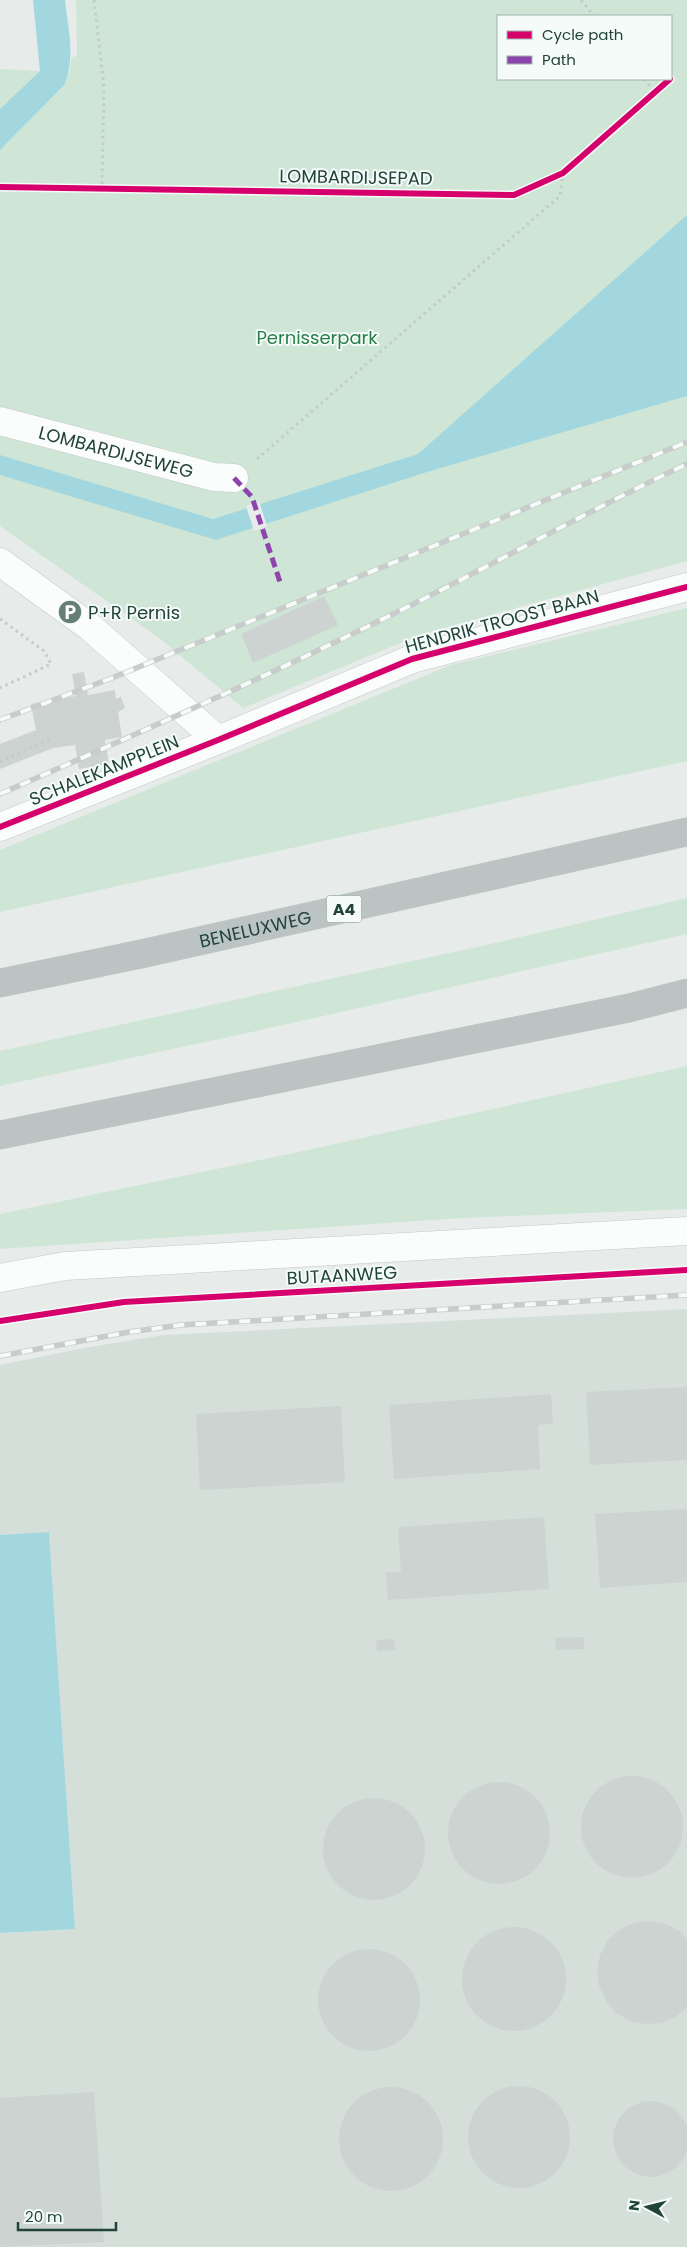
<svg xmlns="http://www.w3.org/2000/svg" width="687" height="2247" viewBox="0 0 687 2247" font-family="Poppins,sans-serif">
<rect width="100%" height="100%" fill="#e7ecea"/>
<!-- built -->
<path fill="#d4dfda" d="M687 1309V2247H0V1933L75 1929 49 1533 0 1535V1365L84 1348 164 1335Z"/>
<!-- green -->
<path fill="#cfe6d6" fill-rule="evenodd" d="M76 0H687V561L422 634 243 708 159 638 0 526V69L40 71 35 75 70 72 71 58 77 55ZM498 16H671V79H498Z
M687 608V761L0 912V850L451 665Z
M687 898V934L252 1032 0 1086V1051L495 943Z
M687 1066V1209L463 1218 0 1249V1214L289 1154Z"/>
<!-- water -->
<path fill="#a3d7df" d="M33 0H65C68 28 76 58 64 85L0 150V109L40 71Z
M687 215V396L427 472 216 540 0 475V455L213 519 418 454Z
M49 1532 75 1929 0 1933V1535Z"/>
<!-- pier -->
<path fill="#e7ecea" d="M259 501 267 526 254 531 246 506Z"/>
<!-- building -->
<path fill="#cdd3d1" d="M324 596 338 625 253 663 241 634Z
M84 672 88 695 115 690 116 699 121 697 125 708 118 712 122 737 105 740 109 764 79 769 75 745 53 748 0 769V744L36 730 31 704 76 696 72 674Z
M687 1387V1460L590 1465 586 1392Z
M551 1394 553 1423 538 1425 540 1469 394 1479 389 1405Z
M341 1406 345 1482 200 1490 196 1414Z
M687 1509V1582L600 1588 595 1514Z
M544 1517 549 1589 388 1600 386 1573 401 1571 398 1527Z
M584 1637V1649L556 1650 555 1638Z
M394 1639 395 1650 377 1651 376 1640Z
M581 1827a51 51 0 1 1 102 0a51 51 0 1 1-102 0Z
M448 1833a51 51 0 1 1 102 0a51 51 0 1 1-102 0Z
M323 1849a51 51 0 1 1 102 0a51 51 0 1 1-102 0Z
M651 1921 667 1924 681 1932 687 1939V2007L677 2016 662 2023 646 2024 630 2021 616 2013 606 2001 599 1986 597 1970 600 1955 608 1940 620 1929 635 1923Z
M462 1979a52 52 0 1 1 104 0a52 52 0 1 1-104 0Z
M318 2000a51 51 0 1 1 102 0a51 51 0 1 1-102 0Z
M468 2137a51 51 0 1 1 102 0a51 51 0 1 1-102 0Z
M339 2139a52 52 0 1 1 104 0a52 52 0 1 1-104 0Z
M94 2092 104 2242 0 2247V2098Z
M613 2139a38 38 0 1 1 76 0a38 38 0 1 1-76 0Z"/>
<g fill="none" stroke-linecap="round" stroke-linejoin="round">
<!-- minor casing -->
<g stroke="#c4c9c7" stroke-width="29">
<g id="minor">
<path id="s1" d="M0 421 214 477 234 478"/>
<path d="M0 562 90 627 218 740"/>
<path d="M0 827 218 740 412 659 687 587"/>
<path d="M0 1278 65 1266 687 1231"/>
</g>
</g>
<!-- highway casing -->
<g stroke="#c1cbc9" stroke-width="29">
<g id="highway">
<path id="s2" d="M0 983 141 954 687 832"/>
<path d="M0 1135 629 1008 687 993"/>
</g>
</g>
<!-- path -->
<path stroke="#c2ccca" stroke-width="3" stroke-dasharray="2.5 4" stroke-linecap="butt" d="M94 0 104 87 102 187
M581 0 594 16
M644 79 655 93
M257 459 560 196 563 173
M0 619 44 651 51 664 0 688
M0 762 53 737"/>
<!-- minor -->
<use href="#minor" stroke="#fbfcfc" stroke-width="28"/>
<!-- highway -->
<use href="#highway" stroke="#bbc4c2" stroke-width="28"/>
<!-- rail casing -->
<g stroke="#c8cccb" stroke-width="5.5">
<path id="rail" d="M0 720 112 678 687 442
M0 794C130 737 259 680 387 617 488 568 585 512 687 464
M0 1356 129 1332 181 1325 687 1295"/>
</g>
<!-- rail -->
<use href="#rail" stroke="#f5fbf8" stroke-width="4" stroke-dasharray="11" stroke-linecap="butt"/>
<!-- quiet -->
<path stroke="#8e44ad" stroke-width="5" stroke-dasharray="10 5" stroke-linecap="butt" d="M234 478 252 497 280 582"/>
<!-- cycleway casing -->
<g stroke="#f5fbf8" stroke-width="9">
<path id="cycleway" d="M0 187 514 195 563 173 670 79
M0 827 218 740 412 659 687 587
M0 1321 124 1302 687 1270"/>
</g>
<!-- cycleway -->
<use href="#cycleway" stroke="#d6006c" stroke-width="6"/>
</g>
<!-- icons -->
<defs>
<g id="parking-disc" transform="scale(1.25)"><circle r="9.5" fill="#667e78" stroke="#f5fbf8"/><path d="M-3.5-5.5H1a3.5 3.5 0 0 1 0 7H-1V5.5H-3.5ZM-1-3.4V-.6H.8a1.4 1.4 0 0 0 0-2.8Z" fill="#fff"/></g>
</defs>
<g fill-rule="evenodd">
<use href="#parking-disc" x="70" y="612"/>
</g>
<g text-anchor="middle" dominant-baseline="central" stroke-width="4" stroke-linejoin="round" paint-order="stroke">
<!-- shield labels -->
<rect fill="#f5fbf8" stroke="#617a73" stroke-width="1" x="326.5" y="895.5" width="35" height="27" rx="4"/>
<g font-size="16" font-weight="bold" fill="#21433a">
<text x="344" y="909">A4</text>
</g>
<!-- street labels -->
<g font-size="18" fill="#21433a" stroke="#f5fbf8">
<text transform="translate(356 177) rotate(1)">LOMBARDIJSEPAD</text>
<text stroke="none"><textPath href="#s1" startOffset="120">LOMBARDIJSEWEG</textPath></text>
<text transform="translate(502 621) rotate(-15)">HENDRIK TROOST BAAN</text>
<text transform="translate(104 770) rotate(-22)">SCHALEKAMPPLEIN</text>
<text stroke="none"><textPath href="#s2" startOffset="261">BENELUXWEG</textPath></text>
<text transform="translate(342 1275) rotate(-3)">BUTAANWEG</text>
</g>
<!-- park labels -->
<g font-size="18" fill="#267f47" stroke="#f5fbf8">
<text x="317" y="337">Pernisserpark</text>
</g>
<!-- poi labels -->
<g font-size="18" fill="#21433a" stroke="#f5fbf8" text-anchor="start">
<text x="88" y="612">P+R Pernis</text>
</g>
</g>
<!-- legend -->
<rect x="497" y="15" width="175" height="65" fill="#f5fbf8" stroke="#a0b1ac"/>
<rect x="507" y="31" width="25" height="8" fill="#d6006c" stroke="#a0b1ac"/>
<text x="542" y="40" font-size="15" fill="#21433a">Cycle path</text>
<rect x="507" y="56" width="25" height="8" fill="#8e44ad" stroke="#a0b1ac"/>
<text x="542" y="65" font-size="15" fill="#21433a">Path</text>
<!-- north arrow -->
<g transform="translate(647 2207) rotate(277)" stroke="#f5fbf8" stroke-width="4" paint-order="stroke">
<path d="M0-4L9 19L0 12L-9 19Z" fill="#21433a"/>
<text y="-8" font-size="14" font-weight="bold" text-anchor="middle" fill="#21433a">N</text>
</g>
<!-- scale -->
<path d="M18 2222v8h98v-8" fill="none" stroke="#21433a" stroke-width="2.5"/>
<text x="25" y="2222" font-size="15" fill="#21433a" stroke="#f5fbf8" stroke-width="4" paint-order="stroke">20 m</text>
</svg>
